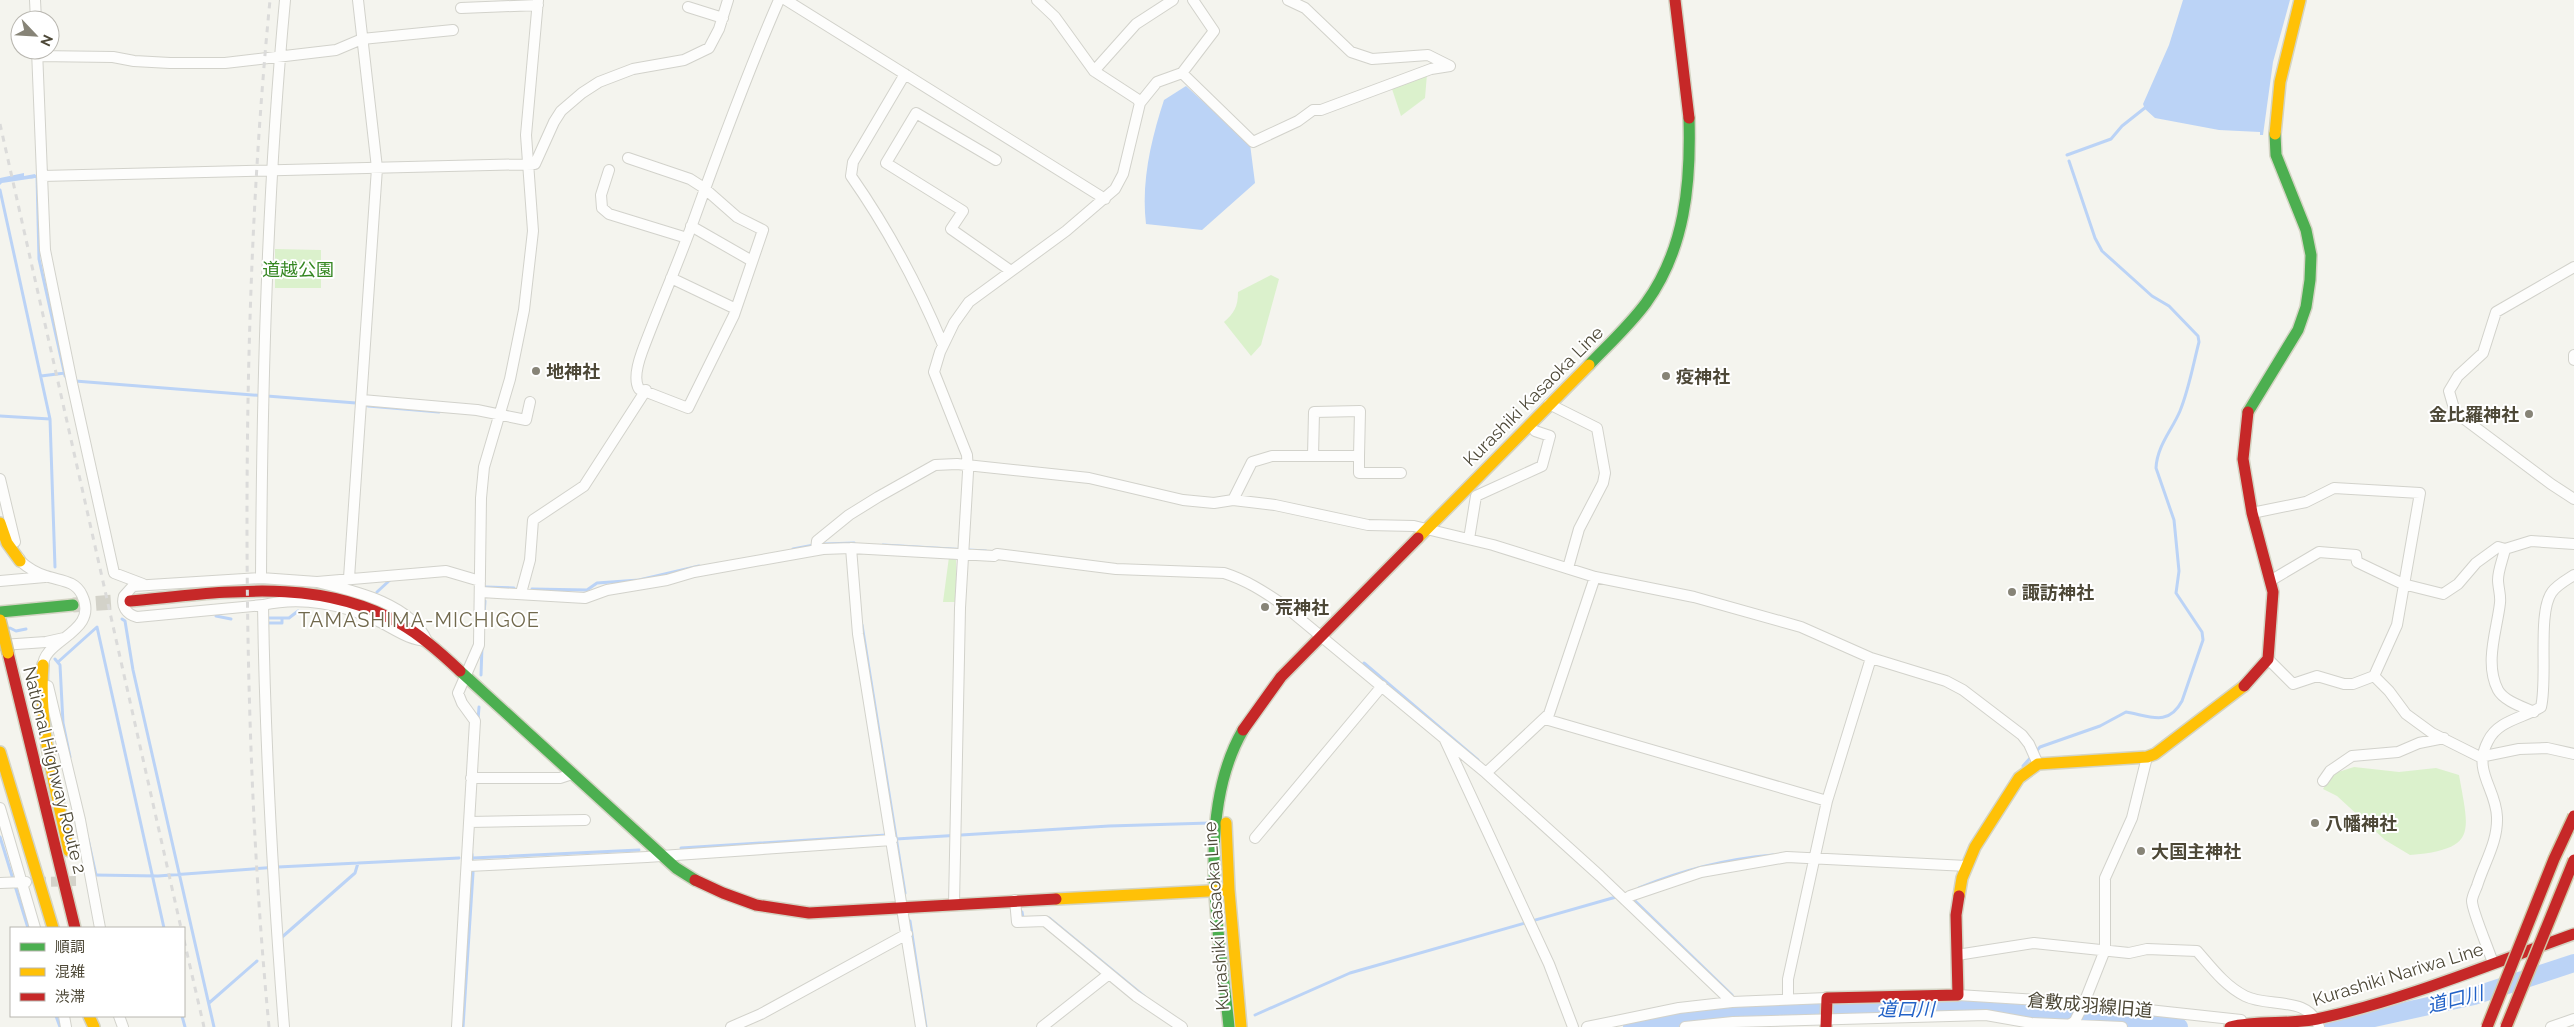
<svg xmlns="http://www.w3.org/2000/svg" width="2574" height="1027" viewBox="0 0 2574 1027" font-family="Raleway,'Noto Sans JP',sans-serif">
<rect width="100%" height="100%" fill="#f4f4ee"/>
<!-- green -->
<path fill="#dbf1cc" d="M1427 74 1425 98 1401 116 1391 86Z
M275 249 321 250V288H275Z
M1271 275 1279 279 1261 345 1251 356 1224 322C1234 313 1238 307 1238 292Z
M949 557 956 560V602H943Z
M2354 767 2399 772 2436 768 2459 775C2469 832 2478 849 2410 855L2385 840 2337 796 2323 789 2332 774Z"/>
<!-- water -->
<path fill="#bbd3f6" d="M2183 0H2290L2273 62 2263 135H2260V132L2219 130 2155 118 2145 109 2143 104 2169 45Z
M1186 86 1250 144 1255 183 1202 230 1146 224C1141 182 1151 140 1164 100Z
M24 173V176L35 174V178L2 183 0 185V178Z"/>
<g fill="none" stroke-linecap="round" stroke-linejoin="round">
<!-- stream -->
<path stroke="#bbd3f6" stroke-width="3" d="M2067 155 2111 139 2122 126 2146 107
M31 177 37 176 39 259 65 376
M0 190 50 419 55 567
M41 376 65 373
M75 381 356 403
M368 406 439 412
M0 416 50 419
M825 544 854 543
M883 545 986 551
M793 549 814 545
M485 587 514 588
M532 589 587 590 597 583 639 580 699 566
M377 592 390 580
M484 615 485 601
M216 616 231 619
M269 618H289L298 611
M122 619 125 621 133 670 214 1027
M267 625V623H282V618
M862 625 905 893
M10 628 16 631 26 629
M55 659 60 665 63 723 70 757
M58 662 97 627 164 928
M1364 663 1478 760
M481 675 482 646
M478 720 479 707
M2023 766 2040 747 2100 726 2126 712C2150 716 2168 727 2182 701L2203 640 2202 632 2176 593 2179 571 2174 520 2156 468C2157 446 2172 430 2180 411 2189 389 2193 365 2199 342L2198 336 2169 306 2152 296 2102 251 2095 238 2069 161
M0 837 28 928
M88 839 96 875
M896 839 1109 826 1210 823
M681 848 887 835
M473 858 639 850
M94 875 158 876 278 867 459 858
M1639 888C1682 870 1726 859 1773 855
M1632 898 1732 995
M1022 912 1023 918
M1045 918H1049L1145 997
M910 921 926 1027
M281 938 355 873 358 863
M209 1003 257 961
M1740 1007V1014
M1255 1015 1350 973 1616 897
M56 1016 60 1027
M182 1016 185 1027
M463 1027 473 873 472 854"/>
<!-- river -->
<path stroke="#bbd3f6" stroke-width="18" d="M1632 1027 1647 1022 1813 1009H1981L2063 1012 2179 1027
M2333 1027 2474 996 2574 963"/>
<!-- street-tunnel -->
<path stroke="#d3d2c9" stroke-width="10" stroke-dasharray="10 5" stroke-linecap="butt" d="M36 882 80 881"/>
<!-- secondary-tunnel -->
<path stroke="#d3d2c9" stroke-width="15" stroke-dasharray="15 8" stroke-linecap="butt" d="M73 605 130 601"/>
<!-- street casing -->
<g stroke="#d2d2cb" stroke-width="12">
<path id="street" d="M35 0 36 20
M786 0 1105 199
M1037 0 1055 17 1094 71 1137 99 1140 103
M1288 0 1305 8 1351 52 1372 59 1428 55 1450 66
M688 7 723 18
M461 8 538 5
M37 50 45 250 72 383 114 573 143 584
M37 56 113 57 134 61 170 63H225L336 50 362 39 453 30
M1094 71 1136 24 1173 0
M1182 73 1214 31 1193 0
M905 74 853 162 851 176C888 229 918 285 943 345
M628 158 690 179 704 188 737 217 763 230 734 315 688 408 639 389C633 379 638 363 642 352 658 309 677 266 693 222 720 147 747 73 779 0
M996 160 916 113 886 163 963 211 951 229 1011 271
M609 170 601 195 602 208 609 214 687 238
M42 176 535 164 554 122 561 111 582 93 599 82 633 69 684 60 709 48 719 29 728 0
M691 226 752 261
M2574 267 2496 312 2483 353 2458 376 2449 391 2455 412 2551 484 2574 499
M671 278 736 309
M2574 360V355
M362 400 477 410 526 420 530 402
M1549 404 1597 428 1605 473 1603 483 1579 529 1568 568
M1313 456 1314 412 1360 411 1359 456
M0 479 15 542
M1233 500 1252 462 1272 456H1359V473H1401
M2252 513 2306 502 2334 488 2420 493 2397 625 2374 676 2353 684H2344L2317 676 2293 684 2268 659
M1469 539 1476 496 1542 466 1550 436 1535 431
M851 548 858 634 921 1027
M2505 549C2503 559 2498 570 2498 580 2498 587 2501 595 2500 603 2497 630 2484 663 2498 690 2504 701 2523 707 2534 712
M816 550 817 541 849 515 878 497 935 465 957 464 1089 478 1183 500 1214 503 1233 500 1275 505 1368 525 1414 526 1493 545 1595 577 1694 597 1801 627 1871 658 1946 681 1963 690 2022 735 2029 744 2038 764
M19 558 20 561C28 568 36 573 46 576 60 581 75 580 82 595 100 633 42 639 43 667
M261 578C262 385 267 192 285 0
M349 578 377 168 358 0
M0 581 45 577
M2270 581 2319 552 2356 555 2357 562 2403 584 2443 594 2458 584 2476 563 2498 547 2505 549 2531 541 2574 544
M317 582C354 591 410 603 427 641 408 640 395 629 378 621 343 604 301 596 263 605L137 617C126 614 121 606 124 596L133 586 261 578 317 582 446 571 480 581
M481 592 585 598 607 590 667 580 694 572 823 549 851 548 994 556 997 554 1116 569 1224 573C1246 580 1263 591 1282 604L1486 773 1600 876 1732 1002
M521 593 530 560 533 520 584 486 646 390
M263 605C265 746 273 886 284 1027
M2 645 46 642 64 638
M2374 676 2389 691 2406 714 2432 733 2480 757 2519 749 2547 748 2574 754
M48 686 80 820 100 928
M1545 719 1827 801
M1445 740 1549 964 1573 1027
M1486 773 1549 714 1595 577
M471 778H560L572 774
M2323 781 2330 771 2352 756 2398 752 2419 743 2444 738
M0 808 35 928
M469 822 585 820
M1255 838 1382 686
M468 866 647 857 892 840
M0 883 26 882
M1015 900 1017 922 1045 921 1136 996 1182 1027
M1625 900 1630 896 1701 872 1787 857 1967 866
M954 904 960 608 968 472 967 455 934 372 940 352 954 323 969 302 1066 231 1115 189 1123 174 1140 103 1157 82 1182 73 1253 142 1298 121 1313 110H1321L1431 69 1450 66
M1957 955 2034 943 2129 953 2147 949 2197 951C2211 967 2225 986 2245 996 2268 1008 2309 995 2319 1027
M2493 963C2489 950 2472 911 2472 901 2472 897 2475 891 2477 886 2484 863 2498 842 2497 817 2496 788 2472 771 2488 741 2498 720 2524 718 2541 707 2548 679 2537 612 2552 592 2557 585 2568 579 2574 575
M1958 995 2084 1003 2241 1020
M1788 999V979L1827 801 1871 658
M64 1016 66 1027
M119 1016 123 1027
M2070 1025 2075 1021 2084 1003 2105 950V878L2132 818 2147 757
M457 1027 475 721 462 703 458 693 479 645 481 498 484 467 510 379 524 310 533 231 526 135 538 0
M731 1027 761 1014 907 934
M1042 1027 1109 974
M1587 1027 1679 1008 1732 1002 1827 998
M1685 1027 1733 1022 1986 1015 2031 1023 2122 1027
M2551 1027 2574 1019"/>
</g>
<!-- fast casing -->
<g stroke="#d4d4c4" stroke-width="14">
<path id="fast" d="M1589 365C1608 345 1629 326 1646 303 1685 249 1691 184 1689 118
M2248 412 2298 330 2306 307 2310 280 2311 255 2306 230 2276 155 2275 134
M0 612 73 605
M460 671 676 868 695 880
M1229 1027C1220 935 1194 815 1243 730"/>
</g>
<!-- slow casing -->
<g stroke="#d4d4c4" stroke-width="14">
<path id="slow" d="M2275 134 2280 82 2300 0
M0 523 7 543 20 561
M1418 538 1589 365
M43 665C38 728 56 790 69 851
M0 752 53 928
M1226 823 1229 890 1241 1027
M1959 896 1962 878 1975 847 2019 778 2038 764 2147 757 2155 754 2244 686
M1056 899 1228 890
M89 1016 94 1027"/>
</g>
<!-- jam casing -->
<g stroke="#d4d4c4" stroke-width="14">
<path id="jam" d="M1675 0 1689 118
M130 601C220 593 318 575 401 624 422 636 442 654 460 671
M8 653 75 928
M2244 686 2268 659 2273 592 2252 513 2243 459 2248 412
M1243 730 1281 677 1418 538
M695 880 723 893 756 905 809 913 1056 899
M1826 1027 1827 998 1958 995 1956 915 1959 896
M2230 1027C2259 1020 2288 1025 2317 1019 2405 1000 2490 964 2574 934"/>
</g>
<!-- street -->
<use href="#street" stroke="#fdfdfc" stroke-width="10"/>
<!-- fast -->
<use href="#fast" stroke="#4caf50" stroke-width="11"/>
<!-- slow -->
<use href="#slow" stroke="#ffc107" stroke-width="11"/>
<!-- jam -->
<use href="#jam" stroke="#c62828" stroke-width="11"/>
<!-- rail -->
<path stroke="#dbdbda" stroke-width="3" stroke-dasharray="6 6" stroke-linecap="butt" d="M0 124 181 928
M184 940 204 1027
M269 1027C253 859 247 690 247 521 247 347 253 174 270 0"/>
<!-- slow-bridge casing -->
<g stroke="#cfc8a6" stroke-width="14" stroke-linecap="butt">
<path id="slow-bridge" d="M0 620 8 653"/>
</g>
<!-- jam-bridge casing -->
<g stroke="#cfc8a6" stroke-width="14" stroke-linecap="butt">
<path id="jam-bridge" d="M2487 1027 2554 859 2574 816
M2506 1027 2574 860"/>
</g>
<!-- slow-bridge -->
<use href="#slow-bridge" stroke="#ffc107" stroke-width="11"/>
<!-- jam-bridge -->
<use href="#jam-bridge" stroke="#c62828" stroke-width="11"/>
</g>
<!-- markers -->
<g fill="#878477" stroke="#fff" stroke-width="2">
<circle cx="536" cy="371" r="5"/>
<circle cx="1666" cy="376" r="5"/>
<circle cx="2529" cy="414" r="5"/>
<circle cx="2012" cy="592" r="5"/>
<circle cx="1265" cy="607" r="5"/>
<circle cx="2315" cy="823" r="5"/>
<circle cx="2141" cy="851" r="5"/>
</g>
<g text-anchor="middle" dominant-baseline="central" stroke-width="4" stroke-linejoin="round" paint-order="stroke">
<!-- park labels -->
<g font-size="18" fill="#358722" stroke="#fff">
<text x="298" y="269">道越公園</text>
</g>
<!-- poi labels -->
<g font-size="18" font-weight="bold" fill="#4d4837" stroke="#fff" text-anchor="start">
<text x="546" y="371">地神社</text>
<text x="1676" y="376">疫神社</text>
<text x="2519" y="414" text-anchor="end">金比羅神社</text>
<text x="2022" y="592">諏訪神社</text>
<text x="1275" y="607">荒神社</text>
<text x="2325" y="823">八幡神社</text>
<text x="2151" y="851">大国主神社</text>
</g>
<!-- street labels -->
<g font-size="18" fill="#4d4837" stroke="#fff">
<text transform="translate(1533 396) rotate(-45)">Kurashiki Kasaoka Line</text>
<text transform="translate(55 770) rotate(76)">National Highway Route 2</text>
<text transform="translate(1216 916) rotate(-94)">Kurashiki Kasaoka Line</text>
<text transform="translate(2398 974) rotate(-17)">Kurashiki Nariwa Line</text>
<text transform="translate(2090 1005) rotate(5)">倉敷成羽線旧道</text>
</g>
<!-- water labels -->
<g font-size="19" font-style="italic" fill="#2262c7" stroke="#fff">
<text transform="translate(2455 999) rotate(-14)">道口川</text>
<text x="1906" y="1009">道口川</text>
</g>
<!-- quarter labels -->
<g font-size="20" letter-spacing="1" fill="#71694d" stroke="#fff">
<text x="419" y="620">TAMASHIMA-MICHIGOE</text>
</g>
</g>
<!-- legend -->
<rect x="10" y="927" width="175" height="90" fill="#ffffff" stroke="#b8b6af"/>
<rect x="20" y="943" width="25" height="8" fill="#4caf50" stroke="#b8b6af"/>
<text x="55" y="952" font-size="15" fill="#4d4837">順調</text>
<rect x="20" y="968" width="25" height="8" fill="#ffc107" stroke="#b8b6af"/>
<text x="55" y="977" font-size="15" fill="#4d4837">混雑</text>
<rect x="20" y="993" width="25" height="8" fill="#c62828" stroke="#b8b6af"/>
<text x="55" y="1002" font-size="15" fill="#4d4837">渋滞</text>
<!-- north arrow -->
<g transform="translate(35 35) rotate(115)"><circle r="24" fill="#ffffff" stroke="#b8b6af"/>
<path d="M0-4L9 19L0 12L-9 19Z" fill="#878477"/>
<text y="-8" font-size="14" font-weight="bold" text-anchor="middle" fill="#4d4837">N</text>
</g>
</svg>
